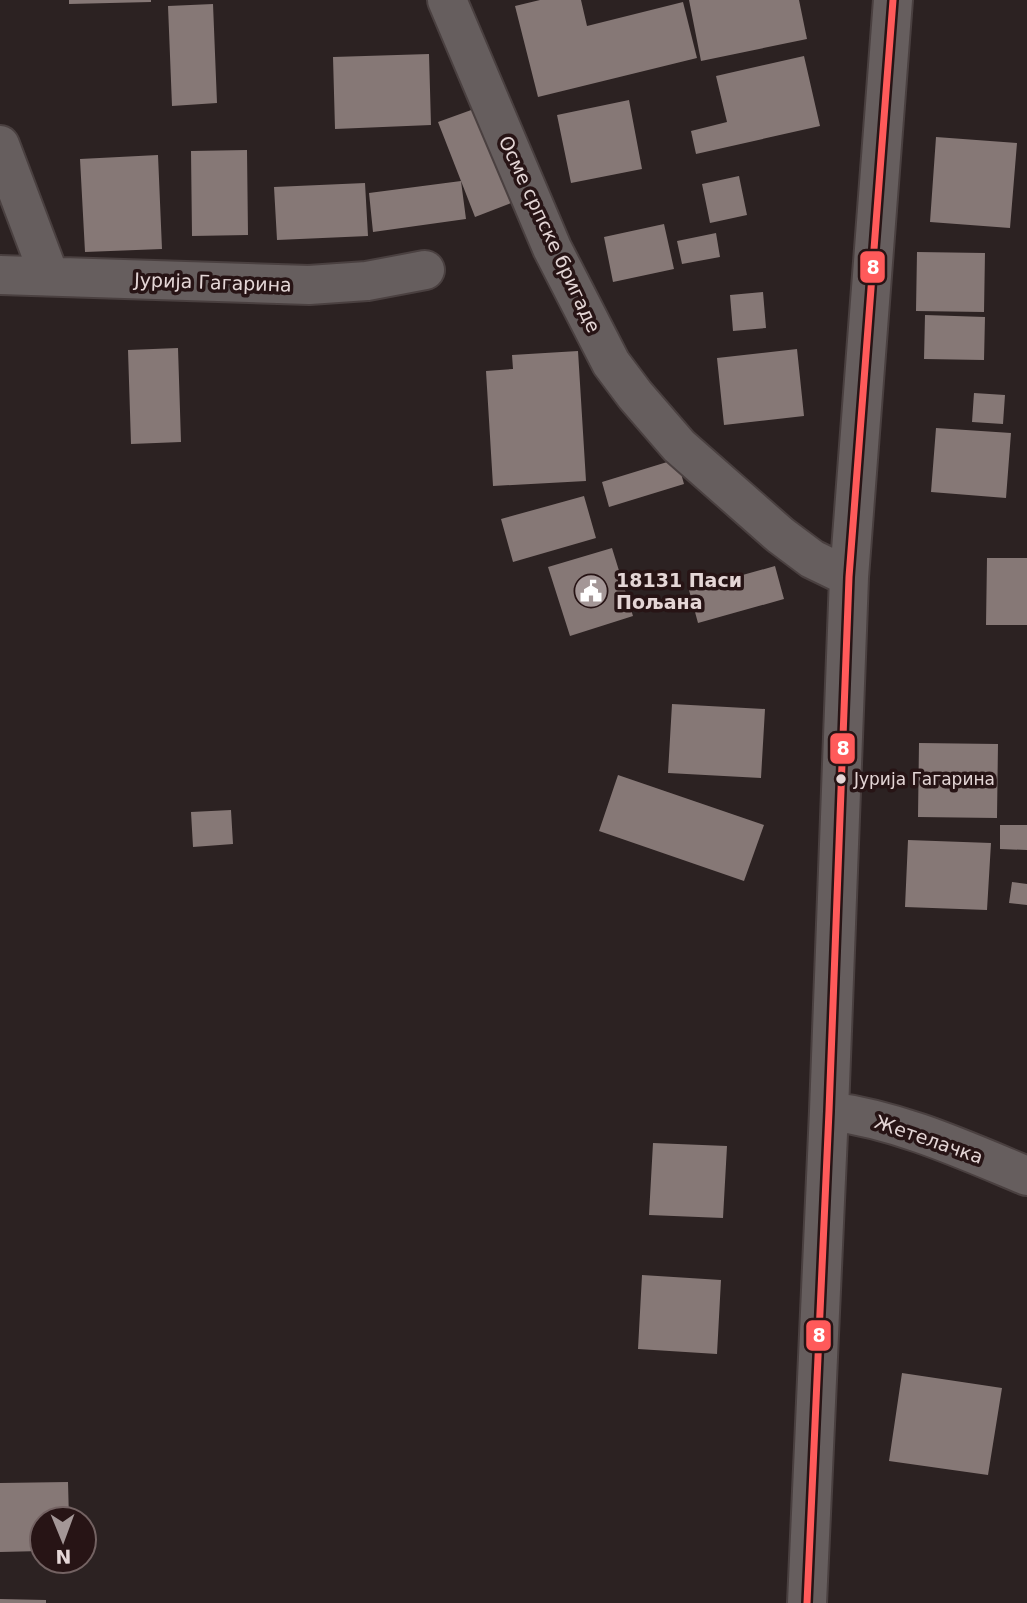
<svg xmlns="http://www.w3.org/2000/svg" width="1027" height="1603" viewBox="0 0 1027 1603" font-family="'DejaVu Sans',sans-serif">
<rect width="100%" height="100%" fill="#2c2222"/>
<!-- building -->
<path fill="#867876" d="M69 0H151V2L69 4Z
M540 0H581L587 26 683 2 697 58 538 97 515 6Z
M689 0H799L807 39 701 61Z
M213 4 217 103 172 106 168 6Z
M429 54 431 125 335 129 333 57Z
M804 56 820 126 696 154 691 131 727 122 716 76Z
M629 100 642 169 571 183 557 115Z
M474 109 511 203 475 217 461 181 466 219 373 232 369 193 461 181 438 122Z
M936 137 1017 143 1010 228 930 222Z
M247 150 248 235 192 236 191 151Z
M158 155 162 249 85 252 80 159Z
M739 176 747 215 710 223 702 184Z
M365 183 368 236 277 240 274 187Z
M664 224 674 269 613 282 604 237Z
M716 233 720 257 682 264 677 241Z
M917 252 985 253 984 312 916 311Z
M763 292 766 328 733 331 730 295Z
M925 315 985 317 984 360 924 359Z
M178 348 181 442 131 444 128 350Z
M797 349 804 416 724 425 717 358Z
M578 351 586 481 493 486 486 371 513 369 512 355Z
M974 393 1005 395 1003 424 972 422Z
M936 428 1011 433 1006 498 931 492Z
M677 459 684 484 609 507 602 482Z
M584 496 596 538 513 562 501 519Z
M612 548 633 616 570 636 548 567Z
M987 558H1027V625H986Z
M775 566 784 599 698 623 689 590Z
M672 704 765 709 761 778 668 773Z
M919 743 998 744 997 818 918 817Z
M618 775 764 825 744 881 599 831Z
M231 810 233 844 193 847 191 812Z
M1000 825H1027V850L1000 849Z
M908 840 991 843 987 910 905 907Z
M1012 882 1027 884V905L1009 903Z
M653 1143 727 1146 723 1218 649 1215Z
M642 1275 721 1280 717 1354 638 1349Z
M902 1373 1002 1388 988 1475 889 1461Z
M68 1482 69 1519H42V1551L0 1552V1483Z
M0 1599 46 1600V1603H0Z"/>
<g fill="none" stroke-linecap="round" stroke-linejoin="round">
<!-- street casing -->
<g stroke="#4a4040" stroke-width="42">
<path id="street" d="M447 0 552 248 611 363 635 395 679 446 780 535 812 559 849 577
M0 145 49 275
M0 275 309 285 367 281 425 270
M829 1111C899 1120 962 1149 1027 1176
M807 1603 829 1111 849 577 893 0"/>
</g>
<!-- street -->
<use href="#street" stroke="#665e5e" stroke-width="38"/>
<!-- bus-1 casing -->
<g stroke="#271415" stroke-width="12">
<path id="bus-1" d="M807 1603 829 1111 849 577 893 0"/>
</g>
<!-- bus-1 -->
<use href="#bus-1" stroke="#ff5a5a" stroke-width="7"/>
</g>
<!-- icons -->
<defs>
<g id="civic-disc" transform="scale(1.75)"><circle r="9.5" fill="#a49797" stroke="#271415"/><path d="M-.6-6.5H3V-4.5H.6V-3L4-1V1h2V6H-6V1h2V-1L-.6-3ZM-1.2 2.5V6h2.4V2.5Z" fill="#fff"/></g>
</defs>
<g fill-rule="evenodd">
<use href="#civic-disc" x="591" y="591"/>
</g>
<!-- markers -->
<circle fill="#e4d6d6" stroke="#271415" stroke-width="2.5" cx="841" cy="779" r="6"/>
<g text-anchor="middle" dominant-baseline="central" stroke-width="7" stroke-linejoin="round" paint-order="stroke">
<!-- bus labels -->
<g font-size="17" fill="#e4d6d6" stroke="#271415" text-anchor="start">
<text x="854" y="779">Јурија Гагарина</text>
</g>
<!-- street labels -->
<g font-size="19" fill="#e4d6d6" stroke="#271415">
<text transform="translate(550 234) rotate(65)">Осме српске бригаде</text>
<text transform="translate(213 282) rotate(2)">Јурија Гагарина</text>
<text transform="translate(929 1139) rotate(19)">Жетелачка</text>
</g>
<!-- poi labels -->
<g font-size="19" font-weight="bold" fill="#e4d6d6" stroke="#271415" text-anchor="start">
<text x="616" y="580">18131 Паси<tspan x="616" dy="22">Пољана</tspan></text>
</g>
</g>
<g stroke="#271415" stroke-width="2.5">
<rect x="859" y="250" width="27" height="34" rx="7" fill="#ff5a5a"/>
<rect x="829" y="732" width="27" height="33" rx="7" fill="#ff5a5a"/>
<rect x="805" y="1319" width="27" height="33" rx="7" fill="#ff5a5a"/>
</g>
<g font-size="19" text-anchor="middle" font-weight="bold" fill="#fff">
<text x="873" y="274">8</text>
<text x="843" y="755">8</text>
<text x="819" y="1342">8</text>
</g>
<!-- north arrow -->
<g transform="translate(63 1540) rotate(179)"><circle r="33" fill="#271415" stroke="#736262" stroke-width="2"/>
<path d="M0-5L12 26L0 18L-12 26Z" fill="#a49797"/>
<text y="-10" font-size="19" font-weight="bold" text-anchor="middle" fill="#e4d6d6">N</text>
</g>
</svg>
